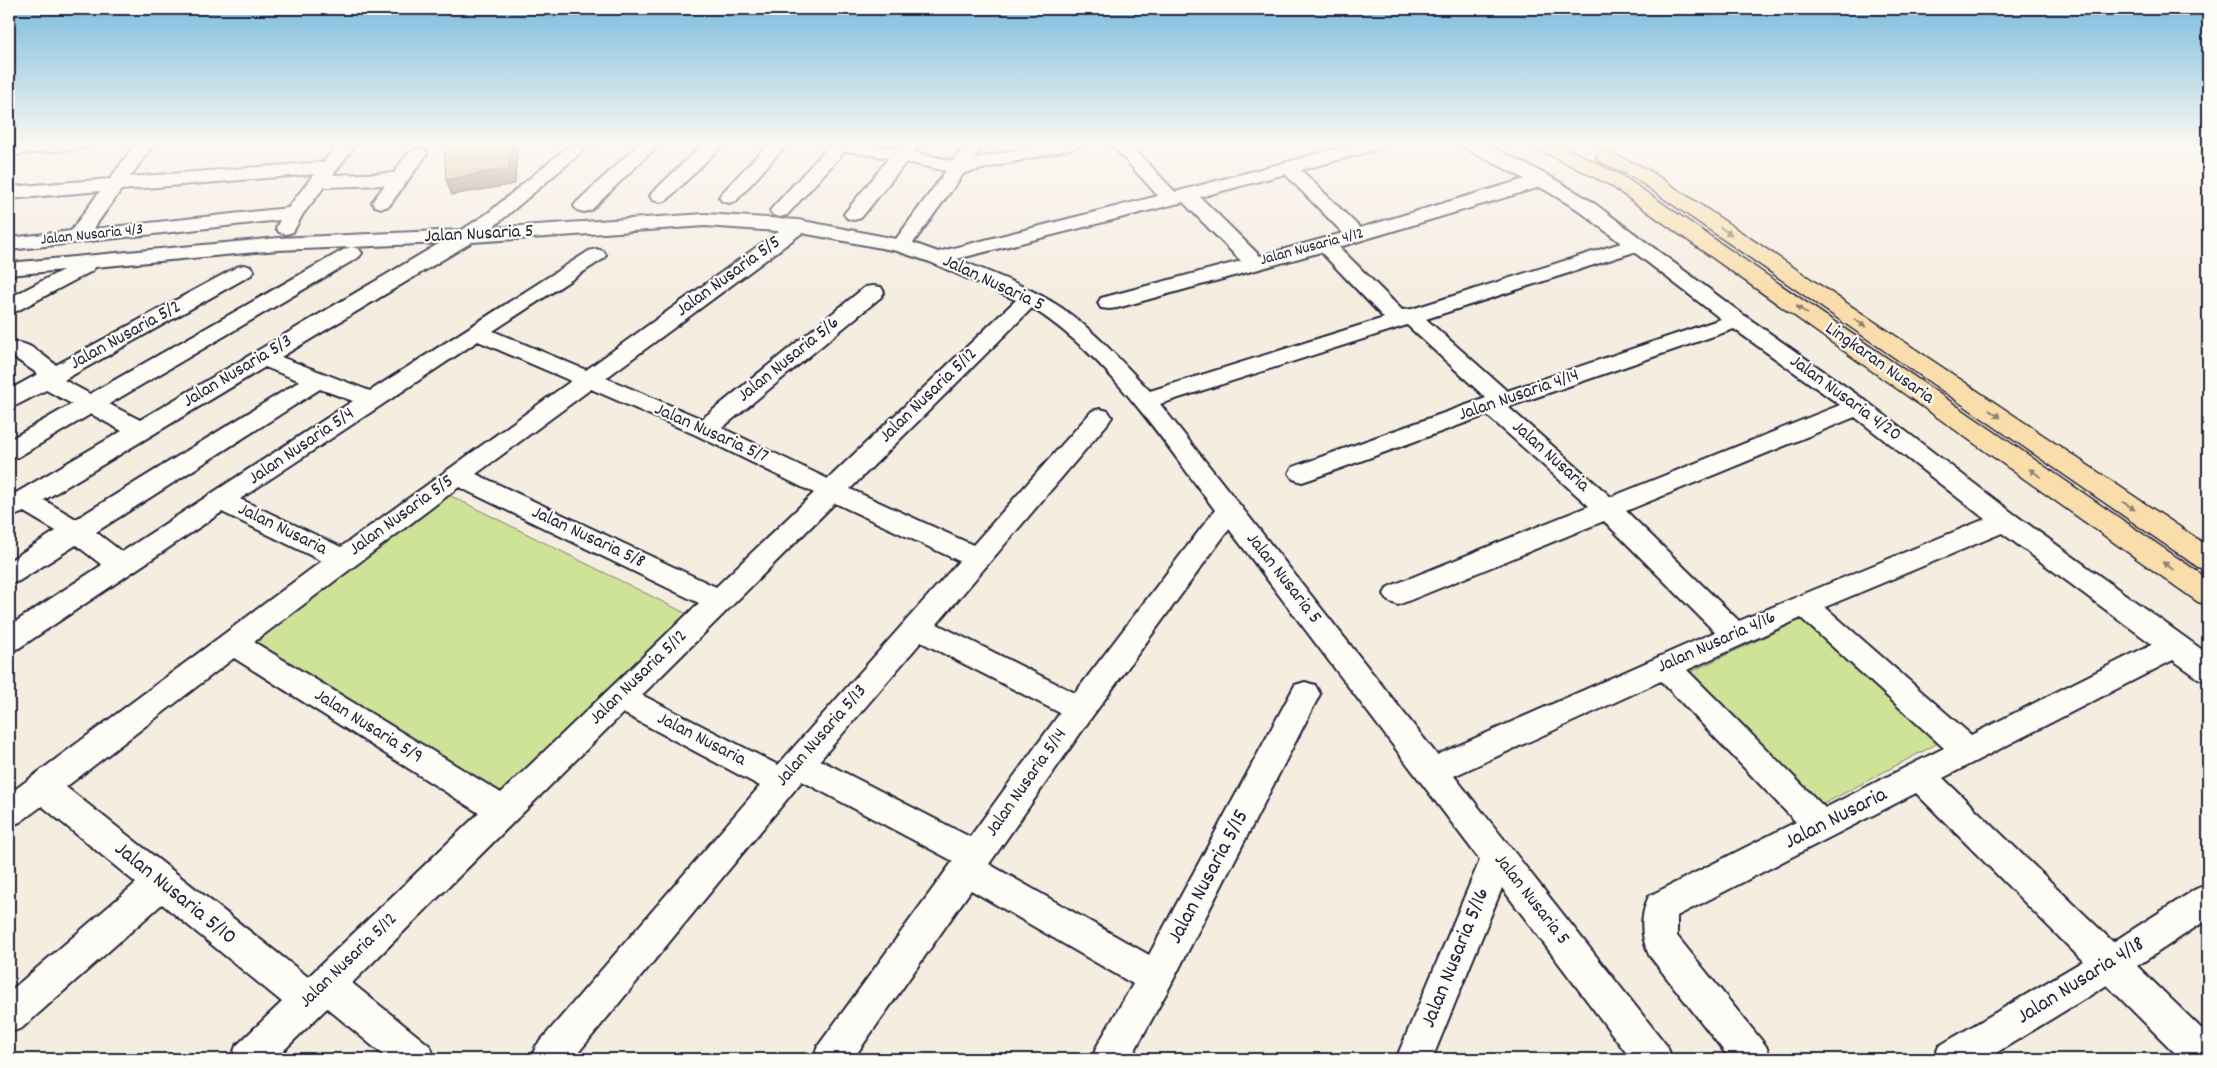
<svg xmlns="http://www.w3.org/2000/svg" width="2217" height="1068" viewBox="0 0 2217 1068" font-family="Dekko,sans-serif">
<rect width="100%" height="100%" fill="#f6ede1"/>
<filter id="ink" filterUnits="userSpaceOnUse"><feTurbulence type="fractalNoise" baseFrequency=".02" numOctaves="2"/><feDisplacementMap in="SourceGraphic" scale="10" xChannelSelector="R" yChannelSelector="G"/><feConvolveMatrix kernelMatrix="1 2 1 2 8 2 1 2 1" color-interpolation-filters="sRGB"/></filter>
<g filter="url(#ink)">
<!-- green -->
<path fill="#cee397" stroke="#788269" d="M449 495 687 614 499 795 251 644Z
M1807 617 1944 740 1818 807 1686 674Z"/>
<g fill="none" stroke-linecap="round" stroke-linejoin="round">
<!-- minor casing -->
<g stroke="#22223b" stroke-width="4">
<path id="minor" d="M12 144H87L84 148 78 149 9 155V145Z
M135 144H154L130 177 324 162 337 144H356L333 175 394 173C402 162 409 146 425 150L427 154 389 206 382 208 375 206 372 202 385 185 324 187 303 214 293 232 286 234 279 232 276 228 280 220 9 250V238L71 231 100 191 9 199V187L110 179ZM314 174 288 208 93 229 121 190Z
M571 144H591L492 228 705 214 798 220 896 239 946 171 906 162 861 218 854 220 847 218 844 214 889 158 845 151 787 215 780 217 773 215 770 211 773 207 829 146 828 144H870L897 149 900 144H919L913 152 953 161 966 144H984L973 159 1044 144H1080L1077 148 1071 149 964 173 913 243 938 252 1158 196 1111 144H1130L1175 192 1354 144H1385L1382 148 1301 170 1360 228 1525 179 1465 148 1462 144H1486L1549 176 1591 201 1745 316 1866 401 2014 514 2208 654V682L2198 678 2173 660 1943 778 2113 942 2196 889 2208 884V919L2137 966 2208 1035V1059H2181L2107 985 1986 1059H1934L1939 1046 2083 961 1916 793 1677 916V936L1766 1046 1771 1059H1730L1649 955C1640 935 1640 915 1649 896L1796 822 1661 681 1454 776 1667 1046 1672 1059H1631L1502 888 1432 1059H1396L1480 860 1229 529 1091 718 989 864 1149 955 1295 685 1305 682 1315 685 1320 694 1168 990 1130 1059H1092L1097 1046 1133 984 971 890 853 1059H813L818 1046 953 861 802 781 573 1059H531L536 1046 760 786 623 713 352 983 430 1046 435 1059H388L327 1008 275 1059H231L236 1046 282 1002 162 904 22 1028 9 1033V992L136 883 42 806 20 822 9 826V794L322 561 222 512 19 648 9 651V626L102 565 76 545 19 581 9 584V561L56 531 24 512 9 518V497L122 431 91 414 18 457 9 459V440L72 404 46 390 17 405 9 408V390L38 374 9 354V344C26 338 42 355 56 365L237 267 244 265 251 267 254 271 251 275 64 380 90 394 345 249 351 247 278 250 95 267 92 271 17 311 9 313V298L63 270 9 275V263L278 238 462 230 488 213ZM1285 174 1343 233 1260 256 1200 197ZM1540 187 1577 209 1621 243 1412 309 1402 310 1339 247ZM1183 202 1241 261 1101 298 1098 303 1101 308 1109 309 1117 308 1321 252 1384 318 1150 391C1124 365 1100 336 1070 314 1037 289 995 275 957 259ZM705 226 779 231 586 370 493 331 603 259 606 255 603 251 596 249 589 251 370 391 281 357 472 242ZM802 233 897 251 930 262 1016 300 828 479 722 428 881 297 884 292 881 287 873 286 865 287 702 419 606 378ZM440 243 140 420 109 404 359 257 362 253 359 249 352 247ZM1634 252 1721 319 1507 391 1426 319ZM1032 308C1109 357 1161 438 1215 510L1075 693 937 624 1108 423 1112 417 1108 411 1100 409 1092 411 973 545 850 489ZM1407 325 1486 398 1293 467 1289 473 1293 479 1302 482 1311 479 1487 415 1589 506 1388 587 1384 594 1388 601 1398 605 1408 601 1604 521 1715 632 1437 755 1160 404ZM1734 329 1840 405 1611 497 1508 407ZM478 341 571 381 341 547 240 499ZM265 367 300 381 76 519 44 500ZM320 389 353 401 122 552 96 532ZM591 389 696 435 814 493 716 587 476 474ZM1855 417 1985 519 1739 621 1626 511ZM459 487 699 603 501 793 254 642ZM835 503 959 561 778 765 642 695ZM2002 533 2152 644 1971 735 1825 607ZM1801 618 1944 748 1825 808 1687 670ZM921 642 1060 713 970 837 820 760ZM234 658 479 813 308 977 66 787Z
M639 144H659L591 210 584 212 577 210 574 206 577 202Z
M703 144H723L667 200 660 202 653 200 650 196 653 192Z
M768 144H787L736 201 729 203 722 201 719 197 722 193Z"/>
</g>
<!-- major casing -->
<g stroke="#22223b" stroke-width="3">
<path id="major" d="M1534 144H1558L1624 177 2208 579V605L2198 602 1610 185 1536 148Z
M1606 151 1647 169 2208 546V570L2198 567 1633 177 1599 161 1596 157 1599 153Z"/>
</g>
<!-- minor -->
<use href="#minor" fill="#fdfcf7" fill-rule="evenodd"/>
<!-- major -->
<use href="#major" fill="#f9deab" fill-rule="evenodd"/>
</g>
<!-- shaded-wall -->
<path fill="#987a61" stroke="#22223b" d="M511 144H514L517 151 515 184 452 195 446 180Z"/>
<!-- building -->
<path fill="#d9af8a" stroke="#22223b" d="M460 144H511L509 168 446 180 444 147Z"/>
<!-- one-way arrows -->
<defs><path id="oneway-solid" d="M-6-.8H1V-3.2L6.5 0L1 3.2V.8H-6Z" transform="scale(1.25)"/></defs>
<g fill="#8e8073">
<use href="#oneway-solid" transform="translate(1726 231) rotate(34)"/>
<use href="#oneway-solid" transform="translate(1802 310) rotate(-145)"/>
<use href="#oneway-solid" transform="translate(1860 323) rotate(34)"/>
<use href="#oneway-solid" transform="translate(1995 414) rotate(34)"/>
<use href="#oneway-solid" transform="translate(2035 473) rotate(-145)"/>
<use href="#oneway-solid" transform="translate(2129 506) rotate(34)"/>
<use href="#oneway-solid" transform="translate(2168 566) rotate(-145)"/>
</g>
</g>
<!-- sky -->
<linearGradient id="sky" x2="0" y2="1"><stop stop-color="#7cbddf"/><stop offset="0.49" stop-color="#fbf7f2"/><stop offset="1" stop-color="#fbf7f2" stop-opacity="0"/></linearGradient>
<rect width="2217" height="294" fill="url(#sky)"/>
<g text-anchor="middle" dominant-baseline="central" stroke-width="4.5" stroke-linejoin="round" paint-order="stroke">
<!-- far-street labels -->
<g font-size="16" fill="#22223b" stroke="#fdfcf7">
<text transform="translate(92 235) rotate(-6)">Jalan Nusaria 4/3</text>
<text transform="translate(1312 247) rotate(-15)">Jalan Nusaria 4/12</text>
</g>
<!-- street labels -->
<g font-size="19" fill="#22223b" stroke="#fdfcf7">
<text transform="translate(479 235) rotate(-3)">Jalan Nusaria 5</text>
<text transform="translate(729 277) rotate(-36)">Jalan Nusaria 5/5</text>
<text transform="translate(993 284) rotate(25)">Jalan Nusaria 5</text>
<text transform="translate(126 336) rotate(-29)">Jalan Nusaria 5/2</text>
<text transform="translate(789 360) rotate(-39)">Jalan Nusaria 5/6</text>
<text transform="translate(1879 364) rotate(35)">Lingkaran Nusaria</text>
<text transform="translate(238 372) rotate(-31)">Jalan Nusaria 5/3</text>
<text transform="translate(929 396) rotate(-44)">Jalan Nusaria 5/12</text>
<text transform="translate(1519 396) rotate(-19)">Jalan Nusaria 4/14</text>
<text transform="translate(1845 399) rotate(36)">Jalan Nusaria 4/20</text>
<text transform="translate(711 434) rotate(24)">Jalan Nusaria 5/7</text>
<text transform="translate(302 447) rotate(-34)">Jalan Nusaria 5/4</text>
<text transform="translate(1550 457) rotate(42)">Jalan Nusaria</text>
<text transform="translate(402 516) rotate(-36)">Jalan Nusaria 5/5</text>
<text transform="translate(282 530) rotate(26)">Jalan Nusaria</text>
<text transform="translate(588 538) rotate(25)">Jalan Nusaria 5/8</text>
<text transform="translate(1283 579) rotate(52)">Jalan Nusaria 5</text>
<text transform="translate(1717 643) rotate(-24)">Jalan Nusaria 4/16</text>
<text transform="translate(639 678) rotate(-44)">Jalan Nusaria 5/12</text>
<text transform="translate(368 727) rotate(32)">Jalan Nusaria 5/9</text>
<text transform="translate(822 736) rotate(-49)">Jalan Nusaria 5/13</text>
<text transform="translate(701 740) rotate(27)">Jalan Nusaria</text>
<text transform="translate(1027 783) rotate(-55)">Jalan Nusaria 5/14</text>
<text transform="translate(1531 900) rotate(52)">Jalan Nusaria 5</text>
<text transform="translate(349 961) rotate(-44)">Jalan Nusaria 5/12</text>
</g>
<!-- near-street labels -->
<g font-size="22" fill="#22223b" stroke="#fdfcf7">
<text transform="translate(1836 819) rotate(-27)">Jalan Nusaria</text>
<text transform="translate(1209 877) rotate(-62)">Jalan Nusaria 5/15</text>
<text transform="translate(175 894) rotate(39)">Jalan Nusaria 5/10</text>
<text transform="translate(1456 958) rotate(-68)">Jalan Nusaria 5/16</text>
<text transform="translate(2081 981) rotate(-32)">Jalan Nusaria 4/18</text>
</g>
</g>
<!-- margin -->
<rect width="2217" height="1068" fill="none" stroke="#fdfcf7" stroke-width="30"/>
<rect x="15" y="15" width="2187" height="1038" fill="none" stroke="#22223b" stroke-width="2" filter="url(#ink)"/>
</svg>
